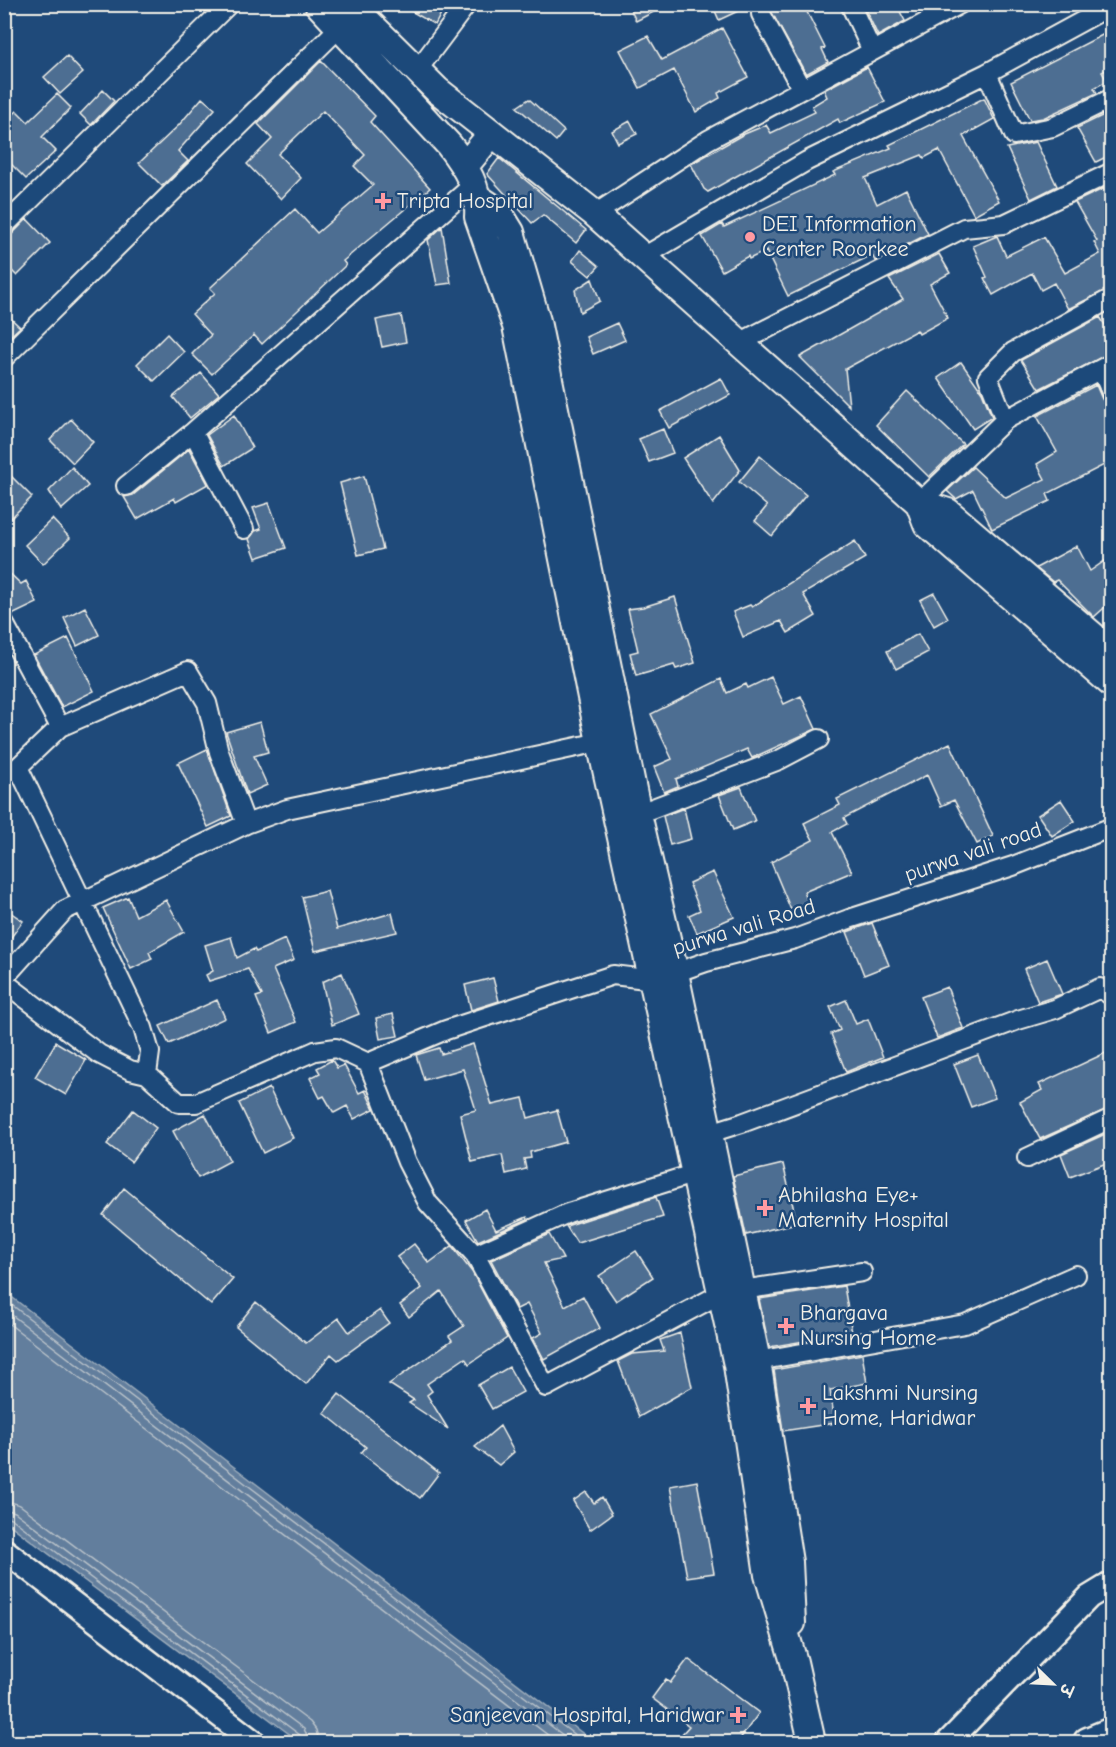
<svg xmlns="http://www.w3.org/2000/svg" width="1116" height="1747" viewBox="0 0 1116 1747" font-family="'Comic Neue','Playpen Sans Deva',sans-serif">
<rect width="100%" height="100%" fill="#1f4a7a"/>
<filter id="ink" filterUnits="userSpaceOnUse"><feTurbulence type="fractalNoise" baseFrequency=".0167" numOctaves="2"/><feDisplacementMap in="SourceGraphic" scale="12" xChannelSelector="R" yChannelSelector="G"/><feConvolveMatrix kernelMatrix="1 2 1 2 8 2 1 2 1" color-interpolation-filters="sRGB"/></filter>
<g filter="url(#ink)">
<!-- water -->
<path fill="#627e9d" stroke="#9cacbb" stroke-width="1.5" d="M4 1292H5L594 1742H300L5 1521Z"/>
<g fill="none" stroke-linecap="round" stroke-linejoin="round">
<!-- shore -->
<path stroke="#bac3ca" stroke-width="1.5" d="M4 1299 584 1742
M4 1309 572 1742
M4 1320 557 1742
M4 1500 20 1505 310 1722 316 1730 319 1742
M4 1509 15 1512 304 1729 310 1742
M4 1516 11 1518 300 1735 302 1742"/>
</g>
<!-- building -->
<path fill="#4d6e92" stroke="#f4f1e8" stroke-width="1.5" d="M399 4H446L435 25Z
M628 4H669L636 21Z
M712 4H753L719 20Z
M767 4H803L825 48 822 49 828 62 806 74Z
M863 4H896L905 21 878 36Z
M722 28 748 77 718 93 720 98 696 112 674 70 640 88 620 50 648 36 662 60Z
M1112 30V67L1102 72 1107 81 1094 88 1097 93 1043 118 1030 120 1011 82Z
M67 56 83 73 60 94 44 77Z
M321 61 375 116 370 122 430 188 343 261 346 265 262 344 254 335 212 374 192 354 211 335 192 314 215 293 210 288 295 209 317 233 373 185 354 166 365 155 323 111 278 154 301 178 281 199 247 164 272 139 258 124Z
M867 67 885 102 840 123 838 119 708 192 704 189 691 164 742 135 766 125 771 133 815 112 812 106 827 97 824 90Z
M103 90 114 101 91 125 80 114Z
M57 94 71 108 42 137 56 151 26 179 4 157V123L17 111 28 122Z
M202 98 215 109 178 151 188 161 162 186 139 163 179 125Z
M984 98 994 119 963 136 999 201 974 215 939 150 924 158 922 155 865 178 877 204 906 189 928 234 875 261 872 255 788 296 766 251 749 259 748 256 722 271 702 236 722 224 724 227 835 175 833 172 891 148 889 145Z
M529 99 564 131 556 141 517 107Z
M1108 113 1112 120V154L1096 162 1077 128Z
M630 121 637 134 618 143 612 131Z
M1036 142 1057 186 1031 199 1007 148Z
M499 158 586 230 576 243 543 215 532 223 487 174Z
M1105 188 1112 200V287L1068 309 1054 283 1041 290 1032 273 993 295 984 278 987 277 973 246 997 236 1006 256 1044 237 1065 273 1100 254 1094 242 1097 241 1075 202Z
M27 219 50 243 17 276 4 263V237L12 234Z
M442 227 451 283 437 285 428 240Z
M580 250 599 266 590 276 572 261Z
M939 254 950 273 930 284 948 318 919 334 917 330 845 369 849 406 800 357 903 299 889 279Z
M592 279 600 301 580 312 575 290Z
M4 312 20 327 4 342Z
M401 315 406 342 382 347 376 320Z
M1100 317 1112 336V352L1039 389 1021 360Z
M617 323 625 340 593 354 586 337Z
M167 334 184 352 154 381 137 364Z
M961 362 982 392 992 417 973 429 938 378Z
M201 373 219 394 190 418 173 397Z
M721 378 730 395 669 428 660 411Z
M1096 385 1102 399 1112 409V461L1047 494 1050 501 992 529 973 490 956 499 947 491 973 467 1006 498 1045 479 1037 464 1057 452 1037 416Z
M907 391 963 444 929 477 876 425Z
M234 415 252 448 224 466 207 435Z
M71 419 93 442 73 463 50 440Z
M663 429 673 453 649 462 639 439Z
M719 435 740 470 713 504 683 458Z
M189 449 208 484 176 502 174 498 137 519 124 497 133 495Z
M760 456 806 495 772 536 755 521 767 506 739 482Z
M72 467 88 486 61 510 49 491Z
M4 469 32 497 4 525Z
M364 476 383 549 358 555 340 483Z
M269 503 286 548 256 558 249 539 255 531 261 529 253 508Z
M52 519 70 538 43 564 25 545Z
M855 541 865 558 803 594 816 616 788 633 781 621 743 637 733 612 750 605 752 607Z
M1077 546 1090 571 1112 556V601L1094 617 1057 580 1053 582 1036 568Z
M4 568 21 584 26 581 37 603 12 615 4 600Z
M934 593 948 618 934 626 920 600Z
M675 597 695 663 676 669 674 665 636 676 630 653 638 651 628 609 643 607Z
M85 607 99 635 77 646 64 618Z
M918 634 928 652 896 669 887 651Z
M68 638 94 691 62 707 34 655Z
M771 677 784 704 801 696 816 729 752 758 747 749 676 779 678 786 664 792 654 767 672 759 651 714 721 679 727 693 746 684 748 688Z
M260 722 268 752 254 756 267 785 247 794 226 732Z
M950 743 993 836 977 844 954 800 941 806 927 775 844 818 847 824 832 832 852 872 804 892 808 902 791 910 771 862 813 840 804 823 840 805 837 799Z
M207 749 231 816 208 827 178 763Z
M741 787 755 821 733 830 719 795Z
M1061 800 1075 821 1052 836 1038 815Z
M684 808 691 839 670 845 663 816Z
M713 872 734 917 697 933 689 915 700 910 689 883Z
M327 891 337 929 392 913 397 932 315 951 302 897Z
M128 897 136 916 166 900 184 932 149 952 152 959 131 969 103 908Z
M4 908 23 921 4 947Z
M872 923 889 965 864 975 847 932Z
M231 937 237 958 254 949 256 952 285 939 294 960 273 969 296 1022 271 1033 256 997 262 995 248 969 209 981 206 975 213 971 205 945Z
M1047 959 1062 994 1038 1002 1024 969Z
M342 973 359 1014 332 1025 322 982Z
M493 978 499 1001 471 1010 465 985Z
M947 987 963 1028 937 1038 921 997Z
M217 1000 225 1018 169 1044 160 1026Z
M846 1000 856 1024 868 1019 883 1057 846 1072 831 1034 840 1030 830 1007Z
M393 1014 398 1036 380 1039 376 1018Z
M56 1042 86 1060 66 1095 35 1077Z
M473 1044 492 1105 523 1098 528 1118 557 1110 566 1142 530 1152 531 1158 524 1159 526 1169 506 1174 502 1155 472 1162 460 1114 476 1110 463 1069 424 1080 416 1055 439 1048 441 1054Z
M1112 1050V1107L1040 1139 1020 1102 1042 1090 1039 1084Z
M978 1055 995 1098 971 1107 954 1064Z
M332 1060 337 1068 344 1065 359 1093 365 1090 374 1109 354 1119 347 1106 334 1113 324 1096 320 1098 310 1078 320 1073 317 1068Z
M269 1088 293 1138 263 1153 239 1103Z
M133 1110 156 1128 131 1162 107 1144Z
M205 1114 230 1161 198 1178 173 1131Z
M1112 1131V1161L1070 1177 1061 1154Z
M783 1164 797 1223 746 1235 733 1176Z
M124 1188 233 1279 211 1305 103 1215Z
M656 1197 663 1217 577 1243 566 1226Z
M485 1209 496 1230 527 1217 528 1219 478 1241 466 1220Z
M549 1234 563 1259 544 1263 565 1306 583 1296 600 1328 544 1359 533 1338 542 1333 527 1304 517 1309 491 1260Z
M414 1244 429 1263 452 1246 472 1272 507 1338 469 1364 465 1358 427 1384 432 1391 427 1395 448 1429 409 1403 414 1400 389 1384 452 1340 449 1336 464 1326 441 1291 409 1317 400 1305 422 1288 397 1257Z
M636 1251 653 1277 616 1301 599 1276Z
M844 1286 852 1333 769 1347 759 1299Z
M256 1302 306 1343 339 1318 349 1332 380 1310 389 1323 338 1360 331 1354 306 1384 236 1327Z
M680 1333 692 1387 639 1417 618 1361 632 1354 664 1351 660 1340Z
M862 1354 867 1383 830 1390 835 1423 783 1431 774 1370Z
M509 1367 523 1392 492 1409 478 1385Z
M339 1394 439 1473 420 1498 361 1453 366 1447 324 1413Z
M500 1426 514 1452 499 1465 475 1447Z
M697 1481 714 1573 687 1577 670 1486Z
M586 1492 594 1503 602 1497 612 1514 590 1530 573 1501Z
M688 1659 759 1713 737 1743H674L689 1726 652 1698 666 1679 670 1683Z"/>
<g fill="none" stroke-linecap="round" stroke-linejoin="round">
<!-- minor casing -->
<g stroke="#f4f1e8" stroke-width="22">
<path id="minor" d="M850 4 872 51
M761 14 801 88
M416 72 467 4
M987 73 1112 5
M595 214 708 140 960 4
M4 226 229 4
M643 257 807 161 987 73 1014 135 1053 127 1112 98
M739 343 964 228 1004 224 1112 172
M4 358 347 20
M1101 369 1112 394
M1005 420 988 377 1013 352 1112 298
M193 432 244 529
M126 486 193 432 473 185
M919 503 1005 420 1112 363
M4 623 60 727
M18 767 143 1028 150 1052 147 1074
M4 775 18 767 60 727 188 671 207 703 219 752 246 824
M627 818 779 760 819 739
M4 978 65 910 246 824 287 809 600 742
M4 982 99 1054 130 1070 147 1074 179 1103H196L315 1051 336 1048 368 1063 407 1162 428 1203 475 1255 546 1387 722 1293 862 1272
M368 1063 446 1030 613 975 654 980 706 962 795 939 849 919 1013 866 1112 827
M700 1136 742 1123 1018 1020 1055 1009 1100 988 1112 996
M1027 1158 1112 1118
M475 1255 568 1213 696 1173
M746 1363 965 1324 1076 1275"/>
</g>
<!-- tertiary casing -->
<g stroke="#f4f1e8" stroke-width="27">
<path id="tertiary" d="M4 1550 254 1742
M948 1742 1089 1597 1112 1583"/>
</g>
<!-- secondary casing -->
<g stroke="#f4f1e8" stroke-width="30">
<path id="secondary" d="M318 4 449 145C466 167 480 189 478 217L516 326 600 742 737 1365 768 1575 794 1662 812 1742
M350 4 437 90 595 214 919 503 948 512 1112 652
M465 166 492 133
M480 199 498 211 511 232 537 321 638 814 675 973 757 1361 789 1562 792 1623
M919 503 927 524 1112 684"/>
</g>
<!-- primary casing -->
<g stroke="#f4f1e8" stroke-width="33">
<path id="primary" d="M1088 1742 1112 1732"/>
</g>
<!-- minor -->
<use href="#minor" stroke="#1f4a7a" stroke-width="18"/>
<!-- tertiary -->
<use href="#tertiary" stroke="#1f4a7a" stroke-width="22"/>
<!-- secondary -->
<use href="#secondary" stroke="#1f4a7a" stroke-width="26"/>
<!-- primary -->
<use href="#primary" stroke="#1f4a7a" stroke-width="28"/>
</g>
</g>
<!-- markers -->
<g fill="#ff9aa2" stroke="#1f4a7a" stroke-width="2">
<path d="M380 192h6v6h6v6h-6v6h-6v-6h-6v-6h6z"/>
<circle cx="750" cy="237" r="6"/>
<path d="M762 1199h6v6h6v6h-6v6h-6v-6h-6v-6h6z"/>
<path d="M783 1317h6v6h6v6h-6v6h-6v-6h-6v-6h6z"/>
<path d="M805 1397h6v6h6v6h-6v6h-6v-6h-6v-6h6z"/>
<path d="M735 1706h6v6h6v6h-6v6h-6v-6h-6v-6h6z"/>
</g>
<g text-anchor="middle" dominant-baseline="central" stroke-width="5" stroke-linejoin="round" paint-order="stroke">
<!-- poi labels -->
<g font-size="22" fill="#f4f1e8" stroke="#1f4a7a" text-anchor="start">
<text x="397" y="201">Tripta Hospital</text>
<text x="762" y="224">DEI Information<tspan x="762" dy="25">Center Roorkee</tspan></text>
<text x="778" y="1195">Abhilasha Eye+<tspan x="778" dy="25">Maternity Hospital</tspan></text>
<text x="800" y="1313">Bhargava<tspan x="800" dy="25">Nursing Home</tspan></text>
<text x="822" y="1393">Lakshmi Nursing<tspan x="822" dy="25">Home, Haridwar</tspan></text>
<text x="724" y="1715" text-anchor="end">Sanjeevan Hospital, Haridwar</text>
</g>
<!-- street labels -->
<g font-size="22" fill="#f4f1e8" stroke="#1f4a7a">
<text transform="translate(973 852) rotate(-19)">purwa vali road</text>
<text transform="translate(744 927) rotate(-17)">purwa vali Road</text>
</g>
</g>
<!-- margin -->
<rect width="1116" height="1747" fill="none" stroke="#1f4a7a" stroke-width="24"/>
<rect x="12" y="12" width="1092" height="1723" fill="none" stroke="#f4f1e8" stroke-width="2" filter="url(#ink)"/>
<!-- north arrow -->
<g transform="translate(1053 1684) rotate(114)" stroke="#1f4a7a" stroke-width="4.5" paint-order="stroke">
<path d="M0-4.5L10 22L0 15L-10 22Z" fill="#f4f1e8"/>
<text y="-9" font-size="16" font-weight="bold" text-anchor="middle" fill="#f4f1e8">उ</text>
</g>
</svg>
